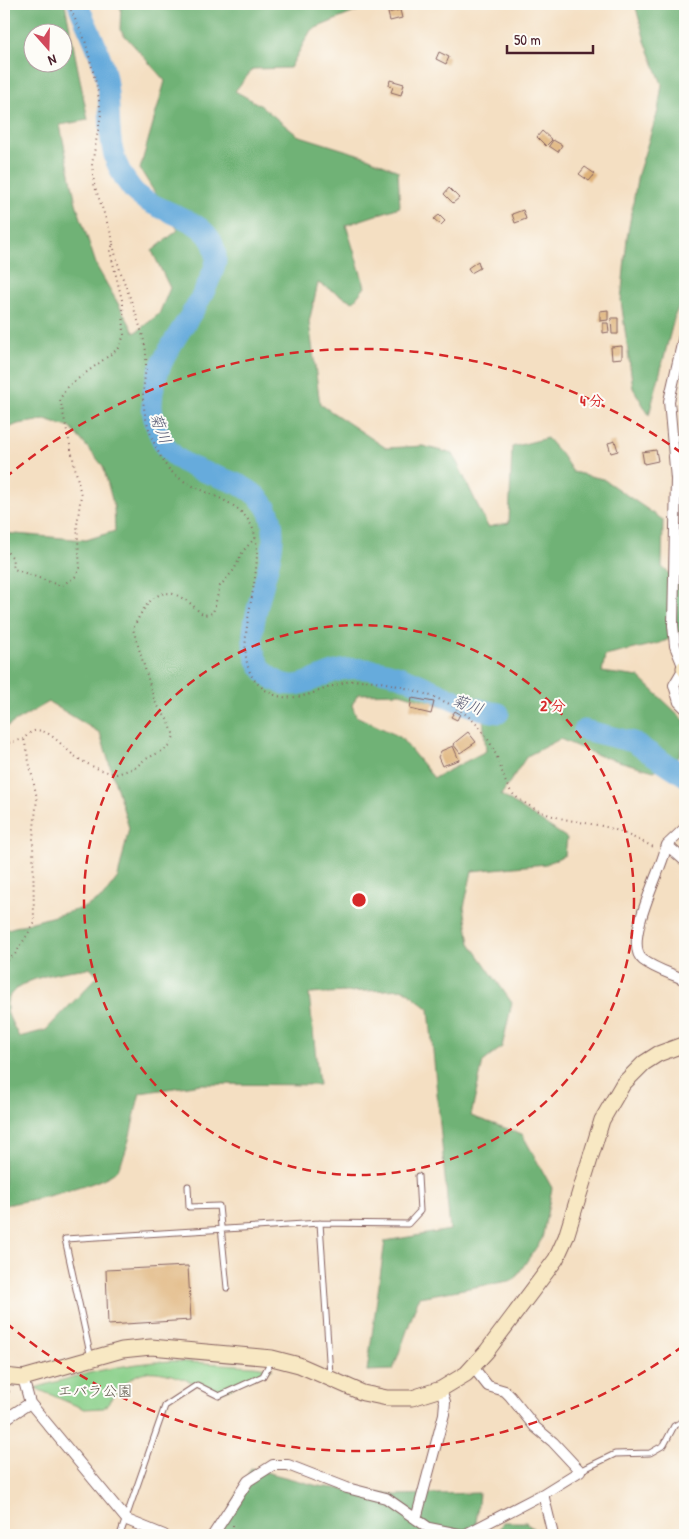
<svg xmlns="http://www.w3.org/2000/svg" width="689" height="1539" viewBox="0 0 689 1539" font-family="'Patrick Hand','Klee One',sans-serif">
<rect width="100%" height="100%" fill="#fdfcf7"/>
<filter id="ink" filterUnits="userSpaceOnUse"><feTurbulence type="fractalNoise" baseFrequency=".02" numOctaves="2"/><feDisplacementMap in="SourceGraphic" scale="10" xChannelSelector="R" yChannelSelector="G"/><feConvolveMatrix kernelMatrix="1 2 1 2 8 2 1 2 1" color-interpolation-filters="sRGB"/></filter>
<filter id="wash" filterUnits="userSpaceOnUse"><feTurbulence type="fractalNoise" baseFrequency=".0096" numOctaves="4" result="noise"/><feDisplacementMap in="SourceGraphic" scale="20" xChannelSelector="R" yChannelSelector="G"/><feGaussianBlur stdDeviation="1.12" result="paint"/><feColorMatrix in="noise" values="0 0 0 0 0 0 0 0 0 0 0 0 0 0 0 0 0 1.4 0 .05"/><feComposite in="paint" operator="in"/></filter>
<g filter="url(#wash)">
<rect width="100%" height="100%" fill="#f4dfc2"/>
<!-- green -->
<path fill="#8ad08a" stroke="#6a785a" d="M172 1361 254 1366 273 1369 222 1392 214 1391C195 1384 156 1364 137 1375 123 1382 114 1396 104 1408L84 1409 35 1388C82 1374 123 1363 172 1361Z"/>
<!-- forest -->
<path fill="#6fb276" stroke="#5c6850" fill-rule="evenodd" d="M4 4H65L88 120 60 125 76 203 97 267 135 333 159 314 170 288 152 251 178 230 140 169 165 81 120 30 121 4H374L311 30 290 68 253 69 235 91 260 105 297 135 367 157 398 171 400 207 346 225 365 287 353 302 318 283 309 322 320 404 386 448 423 446 453 454 488 527 509 523 512 447 547 438 561 454 573 472 603 479 663 520 662 567 682 585 685 600V632L660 643 605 656 602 672 639 677 685 721V735L679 757 654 771 597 755 560 739 527 756 501 795 567 838 565 855 546 864 472 871 464 907 470 943 512 1003 502 1047 483 1062 471 1116 522 1134 552 1188 542 1239 514 1280 419 1297 393 1370 367 1371 385 1241 450 1230 429 1009 404 989 309 994 319 1085 201 1084 140 1093C134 1113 129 1153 117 1170 105 1185 24 1202 4 1205V930L83 908 102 898 118 877 129 828 100 733 49 702 4 728V533L86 540 115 531 114 507 103 466 71 428 45 420 18 424 4 430ZM32 32H62V62H32ZM400 693 483 718 486 751 434 778 400 737 356 716 352 705 358 694ZM91 968 98 976 46 1030 19 1037C15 1028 8 1018 7 1008 3 978 71 970 91 968Z
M635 4H685V293L675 315 649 415 633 388 621 301 627 238 638 174 658 111 662 84 645 41Z
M251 1468 318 1486 395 1495 479 1493 475 1535H217Z
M503 1522H526L540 1535H496Z"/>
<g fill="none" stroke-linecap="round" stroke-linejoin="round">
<!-- river -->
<path stroke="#66abdc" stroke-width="21" d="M78 4C87 28 102 53 106 78 114 123 101 150 132 189 154 216 212 214 216 256 217 265 212 273 209 281 192 323 152 357 152 405 152 417 157 430 162 440 184 482 242 469 266 507 295 552 223 636 268 675 298 700 318 671 347 669 356 668 366 669 374 670 418 676 455 708 499 713
M584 730 633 742 685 776"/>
</g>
<g id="blocks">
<!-- building -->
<path fill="#dfb37a" d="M400 10 402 18 390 21 388 13Z
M439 52 449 57 446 64 436 59Z
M390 80 404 84 401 95 391 92 393 87 389 85Z
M542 131 552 140 546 146 537 137Z
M553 140 562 145 558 152 549 146Z
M585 167 595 174 589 181 579 174Z
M449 188 459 198 453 203 444 194Z
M523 210 526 219 515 223 512 214Z
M439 215 445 221 441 225 434 219Z
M478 261 480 268 471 273 468 268Z
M608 310V320L600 321V311Z
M611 318H618V334H612Z
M603 323H608L609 332 603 333Z
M622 346V358L612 359 611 347Z
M615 441 618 451 611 453 608 443Z
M656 450 658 461 644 464 642 452Z
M412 698 434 702 431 714 410 709Z
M455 711 460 714 457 720 451 717Z
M468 732 476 742 460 753 453 744Z
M453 746 459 760 442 766 438 757 441 751Z
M188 1266 191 1320 108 1325 106 1270Z"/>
</g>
</g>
<g filter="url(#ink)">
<use href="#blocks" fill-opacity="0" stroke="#866260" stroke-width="1"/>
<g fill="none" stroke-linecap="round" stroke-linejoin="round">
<!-- lane casing -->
<g stroke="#866260" stroke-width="7">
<path id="lane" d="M188 1186 189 1207 219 1206 227 1288
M320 1223 330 1375
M91 1358 65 1239 320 1223 408 1224 420 1211 418 1176
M580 1471 615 1454 650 1453 664 1445 674 1426 685 1420
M120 1535 165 1406 197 1385 219 1396 263 1376 271 1361"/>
</g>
<!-- street casing -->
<g stroke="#866260" stroke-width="12">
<path id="street" d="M685 331 669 401 676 479 673 625 675 646 684 668 674 685 679 702 685 708
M685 828 667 845 665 851C660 873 622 944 643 960 655 969 672 974 685 980
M667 845 685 861
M23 1378 30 1403 127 1520 164 1535
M4 1420 30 1403
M543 1494 553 1535
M416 1519 444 1414 445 1402 441 1389
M213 1535 248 1481 273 1465H288L347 1488 386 1498 429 1528 464 1535 543 1494 580 1471 553 1442 535 1427 510 1396 505 1391 488 1386 473 1367"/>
</g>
<!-- secondary casing -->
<g stroke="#866260" stroke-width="17">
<path id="secondary" d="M684 668 685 670
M4 1376 23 1378 122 1350 151 1347 272 1358 299 1365 363 1393 387 1398H412L441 1389 466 1374 487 1351 556 1259 566 1237 602 1120 623 1084 644 1063 658 1054 685 1044"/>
</g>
<!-- path -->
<path stroke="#866260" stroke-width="2" stroke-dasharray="1 4" stroke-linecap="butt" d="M113 244C120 278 136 308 144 341 149 360 144 376 143 395 143 417 153 445 165 464 186 495 238 492 253 529 270 573 224 653 259 685 289 713 321 686 351 681 370 678 391 684 409 689 454 702 481 716 499 762 504 777 506 790 519 799 546 819 571 820 602 826 620 830 638 840 656 848
M4 549 12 557 14 569 61 586 76 576 80 568 77 525 81 495 60 399 67 387 119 348 124 335 123 304 110 251 113 244 112 237 94 184 92 164 101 114 97 87 85 40 68 4
M4 744 24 739
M4 964 16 953 34 924 33 838 37 798 24 739C41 715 62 748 76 757 88 765 103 772 117 774L135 768 144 760 164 750 170 746 174 736 169 722 155 702 133 629C142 609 157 582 182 598 191 602 196 610 204 615L213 613 220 586 234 570 243 551 255 538
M4 1393 11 1391
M233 1525V1535"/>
<!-- lane -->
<use href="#lane" stroke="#fff" stroke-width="5"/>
<!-- street -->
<use href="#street" stroke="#fff" stroke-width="10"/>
<!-- secondary -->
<use href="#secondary" stroke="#f8e8c3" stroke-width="15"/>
</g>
</g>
<!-- distance rings -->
<g fill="none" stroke="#d62828" stroke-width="2.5" stroke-dasharray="9 6">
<circle cx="359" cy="900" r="275"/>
<path d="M683 1346A551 551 0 0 1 5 1322M5 478A551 551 0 0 1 683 454"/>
</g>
<g text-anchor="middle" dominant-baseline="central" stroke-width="4" stroke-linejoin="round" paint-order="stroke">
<!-- park labels -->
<g font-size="15" fill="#5d5448" stroke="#fdfcf7">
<text x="95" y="1390">エバラ公園</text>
</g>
<!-- water labels -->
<g font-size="16" font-style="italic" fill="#555772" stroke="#fdfcf7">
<text transform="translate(161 428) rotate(69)">菊川</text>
<text transform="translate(468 704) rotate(20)">菊川</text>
</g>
</g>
<circle cx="359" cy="900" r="8" fill="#d62828" stroke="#fdfcf7" stroke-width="2.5"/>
<g font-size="15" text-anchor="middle" font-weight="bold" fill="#d62828" stroke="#fdfcf7" stroke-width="4" stroke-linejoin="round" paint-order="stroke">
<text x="592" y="406">4 分</text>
<text x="553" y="711">2 分</text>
</g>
<!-- margin -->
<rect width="689" height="1539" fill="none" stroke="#fdfcf7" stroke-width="20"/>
<!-- north arrow -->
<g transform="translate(48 48) rotate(160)"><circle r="24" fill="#fdfcf7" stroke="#b5a4a5"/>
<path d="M0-4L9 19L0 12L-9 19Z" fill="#d1495b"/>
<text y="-8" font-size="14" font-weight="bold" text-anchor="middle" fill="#4a1f2b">N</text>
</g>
<!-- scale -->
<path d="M507 45v8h86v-8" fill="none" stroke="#4a1f2b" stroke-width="2.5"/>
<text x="514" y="45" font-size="15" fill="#4a1f2b" stroke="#fdfcf7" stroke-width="4" paint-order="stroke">50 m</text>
</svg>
